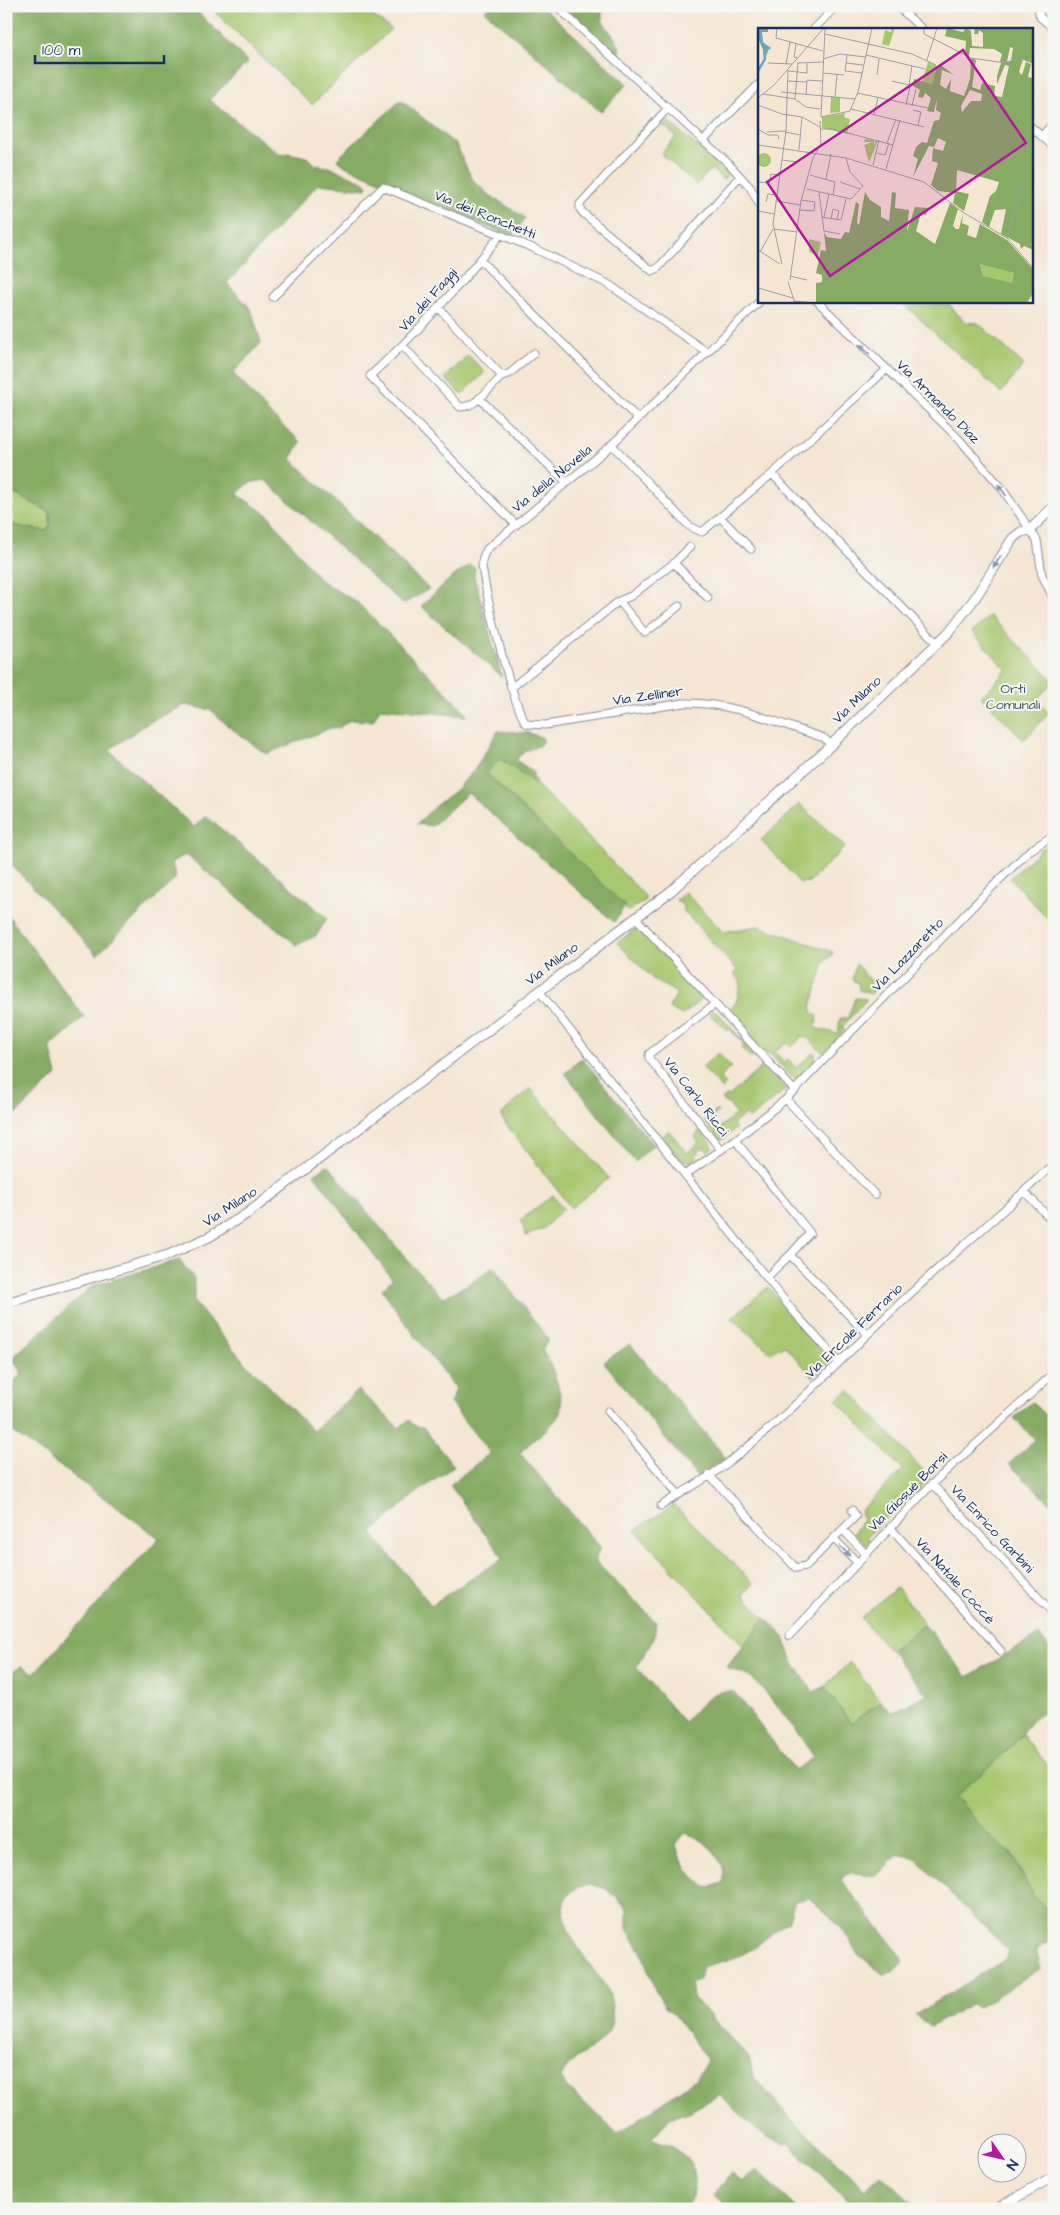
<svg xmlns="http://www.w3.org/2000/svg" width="1060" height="2215" viewBox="0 0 1060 2215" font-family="'Architects Daughter',sans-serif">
<rect width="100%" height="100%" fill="#f6f6f2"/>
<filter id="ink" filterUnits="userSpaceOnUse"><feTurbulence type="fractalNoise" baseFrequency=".02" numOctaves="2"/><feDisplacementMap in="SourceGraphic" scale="10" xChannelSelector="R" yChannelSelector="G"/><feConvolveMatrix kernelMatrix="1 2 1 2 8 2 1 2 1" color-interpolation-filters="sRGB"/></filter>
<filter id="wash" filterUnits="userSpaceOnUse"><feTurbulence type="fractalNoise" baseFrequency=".0096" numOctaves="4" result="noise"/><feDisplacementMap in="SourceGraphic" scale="20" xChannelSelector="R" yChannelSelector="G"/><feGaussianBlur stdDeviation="1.12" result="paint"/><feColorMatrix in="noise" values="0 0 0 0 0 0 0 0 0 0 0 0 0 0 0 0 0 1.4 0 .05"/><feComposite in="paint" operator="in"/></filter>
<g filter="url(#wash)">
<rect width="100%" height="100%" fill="#f4e6d3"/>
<!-- green -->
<path fill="#a7c76f" stroke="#617b66" d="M221 6H359L391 29 312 105 215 12Z
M666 121H668L729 174 723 180 711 169 697 185 661 154 676 137 663 125Z
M900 301H946L965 322 978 323 1024 365 1001 393Z
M468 355 485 372 462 395 445 378Z
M6 489 46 510 50 514V527L46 531 6 524Z
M990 616 1054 681 1036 700 1049 713 1024 740 981 697 1007 670 972 632Z
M500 759 536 784 645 896V901L628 911 486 773Z
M800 804 845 847 809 882 800 883 761 840Z
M1054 841V925L1010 878 1040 850Z
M685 892 723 932 758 926 833 952 832 955 824 962 811 1007 813 1014 818 1016 815 1028 838 1034 840 1018H848L855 998 867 999 842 1027 845 1031 823 1053 809 1039 800 1036 799 1040 791 1047 786 1042 775 1052 784 1062 788 1059 796 1068 814 1052 817 1062 800 1078H793L769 1053 766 1055 726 1011 736 1003 741 982 734 974 738 971 683 910V906L676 900Z
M635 929 642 931 703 998 682 1015 669 1008 677 993 654 980 617 943Z
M856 964 876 988 871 994 859 990 858 983 852 980Z
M711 1011 717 1012 759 1058 758 1060 753 1055 750 1057 741 1048 744 1045 730 1029 727 1031 716 1019 718 1017 714 1019 709 1013Z
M718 1053 731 1067 720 1078 726 1084 722 1089 702 1067Z
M764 1065 785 1087V1090L750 1119 745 1114 733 1125 736 1128 724 1139 720 1140 704 1121 717 1110 718 1112 710 1119 718 1129 736 1114 728 1103 726 1104 722 1100 728 1095 729 1096Z
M530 1088 609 1178 571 1208 502 1119V1114Z
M700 1130 711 1143 712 1148 708 1152 704 1147 694 1155 698 1159 693 1162 682 1160 662 1136 669 1131 687 1153 699 1143 695 1137Z
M553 1195 563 1209 544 1228 526 1236 521 1220Z
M768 1287 829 1361 827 1366 813 1377 784 1345 771 1353 732 1318Z
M849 1390 930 1478 906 1505 902 1501 867 1537 871 1541 867 1546 854 1533 863 1520 860 1511 903 1470 836 1400Z
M674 1505 753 1583 743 1595 765 1618 745 1647 635 1530Z
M897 1587 924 1624 891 1651 861 1618Z
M850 1662 881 1702 851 1723 824 1687Z
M1022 1734 1054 1773V1917L1033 1895 1011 1853 994 1841 955 1797 1017 1741Z"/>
<!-- forest -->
<path fill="#85ac62" stroke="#506e60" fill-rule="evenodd" d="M6 6H192L248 62 209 100 281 155 288 153 307 157 315 165 329 167 365 182 368 186 366 189 318 184 227 283 251 309 261 343 233 373 271 415 301 442 291 459 429 589 403 604 265 480 249 483 237 494 268 515 320 580 358 603 459 705 467 716 380 708 373 721 350 720 339 728H331L266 754 227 725 211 710 185 705 148 723 109 750 194 827 206 816 327 918 317 935 297 945 186 855 171 862 176 878 97 955 6 859V524L46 531 50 526V514L46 510 6 489Z
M489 6H542L627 84 601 112 485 11Z
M562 6H602V20C609 33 624 43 619 59Z
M401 100 456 145 472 179 488 194 525 218 512 237 345 166 337 159Z
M470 565 475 568 474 576 502 677 421 606 451 578Z
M498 731 529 733 543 738 541 745 525 751 516 760 532 771 536 784 500 759 486 773 625 906 614 922 468 793 432 826 417 824 435 806 456 790 475 769Z
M6 913 84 1017 50 1047 57 1075 6 1124V1040L8 1038 6 1036Z
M582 1058 653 1145 635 1162 565 1073Z
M328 1165 411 1264 429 1282 442 1298 476 1280 493 1267 549 1340 542 1349C550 1362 567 1399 559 1415 552 1427 530 1442 520 1453L600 1547 595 1561 656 1622 654 1639 636 1667 684 1722C700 1707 709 1688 734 1692L795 1770 814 1757C804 1741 763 1684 748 1676 742 1672 735 1672 727 1667L765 1618 783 1635 792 1660 813 1692 824 1687 851 1723 881 1702 892 1712 927 1695 891 1651 924 1624 967 1677 1039 1635 1054 1653V1705L1031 1721 1017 1741 955 1797 994 1841 1011 1853 1033 1895 1054 1917V1939L1036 1949 1041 1968 978 2008 971 2004 930 2027 915 2015 1006 1959 1008 1950 917 1860C891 1847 895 1865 876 1875 864 1877 850 1867 841 1880L902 1957 903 1962 894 1972 883 1974 858 1954 848 1938 832 1918 809 1898 795 1901 788 1922C772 1931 760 1946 743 1954 731 1960 715 1963 702 1967L699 1980 691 1983 693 1997 749 2058 754 2077 791 2119 865 2189 881 2174 918 2209H856L789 2144 766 2137 719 2095 689 2112 670 2118 651 2139C687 2147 709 2173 685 2209H6V1678L21 1666 34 1673 159 1538 6 1427V1389L22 1374 12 1358 92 1286 179 1260 194 1278V1302L240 1357 313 1431 358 1390 399 1428 409 1420 415 1426 423 1427 454 1466 414 1495 372 1533 431 1605 503 1558 450 1485 490 1453 450 1403 456 1389 403 1320 382 1289 392 1279 314 1174ZM685 1833C705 1839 729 1860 723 1883L707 1888C691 1877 680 1863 676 1844ZM590 1884 606 1889 627 1908V1929L641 1951 656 1992 665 2007 676 2016 707 2060 698 2077 618 2134 567 2087 561 2078C576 2042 626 2052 609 1992 593 1965 527 1897 590 1884Z
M630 1344 726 1458 697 1477 604 1362Z
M1032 1402 1054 1424V1507L1009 1464 1035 1440 1014 1418Z
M757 2170 797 2209H730L714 2195 731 2173 742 2182Z"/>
</g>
<g filter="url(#ink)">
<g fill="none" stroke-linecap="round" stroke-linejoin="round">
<!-- minor casing -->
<g stroke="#888a98" stroke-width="9">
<path id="minor" d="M556 6 729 164 750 187 759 204
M897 6 922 29
M1039 6 1038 9 1040 17 1054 29
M814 29 836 6
M668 108 580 204V209L583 213 652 271 658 268 740 176
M1031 127 1054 147
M1042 136 1054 122
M704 140 759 84
M500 235C460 286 417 333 370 376L516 525
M480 260 638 419
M273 297 383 187 533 248 608 284 707 352
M760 301 606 450 487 549C484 554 482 558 482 563 482 583 515 715 527 724L545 725 683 703C731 701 779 724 824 738L831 745
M817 301 959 439 1001 487 1037 540 1042 575 1054 600
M403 346 460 407C475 408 492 386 502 376L438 307
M502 376 509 374 534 353
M479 398 567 483
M612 445 689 526 702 532 772 474 887 369
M772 474 937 643
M720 517 751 549
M690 547 674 563 708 598
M619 601 645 633 679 606
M511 688 619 601 631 596 674 563
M636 918 795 1091
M539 991 793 1311 838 1361
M715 1004 649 1054V1058L721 1150
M786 1099 875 1195
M735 1140 810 1233 790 1255 867 1334
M685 1175 735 1140 786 1099 981 898 1029 851 1054 835
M1025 1192 1054 1223
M767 1277 790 1255
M608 1411 678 1494
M709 1475 796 1568 806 1566 856 1516 852 1510
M932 1484 1054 1614
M661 1506C682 1492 705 1480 725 1465 792 1414 849 1350 911 1293 959 1249 1008 1208 1054 1163
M890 1527 1001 1651
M843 1530 865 1553
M834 1539 857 1562
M789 1636 932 1484 1054 1373"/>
</g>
<!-- tertiary casing -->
<g stroke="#888a98" stroke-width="11">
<path id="tertiary" d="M6 1303 168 1255 209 1237 248 1213 671 891 831 745 949 632 975 598 1013 538 1021 532 1030 530 1054 506
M996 2209 1054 2176"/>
</g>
<!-- minor -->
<use href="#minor" stroke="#fff" stroke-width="7"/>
<!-- tertiary -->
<use href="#tertiary" stroke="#fff" stroke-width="9"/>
</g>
<!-- one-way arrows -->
<defs><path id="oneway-solid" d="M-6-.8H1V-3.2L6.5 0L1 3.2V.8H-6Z" transform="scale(1.25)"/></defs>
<g fill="#8d97ae">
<use href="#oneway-solid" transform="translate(864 349) rotate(-138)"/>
<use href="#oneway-solid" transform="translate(1002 490) rotate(-127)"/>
<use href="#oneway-solid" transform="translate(997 562) rotate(122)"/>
<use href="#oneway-solid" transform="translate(845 1551) rotate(46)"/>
</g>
</g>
<g text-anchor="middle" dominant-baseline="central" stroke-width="4" stroke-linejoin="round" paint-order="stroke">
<!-- street labels -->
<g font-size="14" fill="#1b2f5e" stroke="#f6f6f2">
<text transform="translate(485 215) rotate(22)">Via dei Ronchetti</text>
<text transform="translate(428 300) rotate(-48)">Via dei Faggi</text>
<text transform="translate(938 402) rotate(45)">Via Armando Diaz</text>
<text transform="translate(552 479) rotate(-39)">Via della Novella</text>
<text transform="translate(648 696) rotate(-8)">Via Zelliner</text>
<text transform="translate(857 700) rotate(-44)">Via Milano</text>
<text transform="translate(908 955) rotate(-46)">Via Lazzaretto</text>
<text transform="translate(552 964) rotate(-37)">Via Milano</text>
<text transform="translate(696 1097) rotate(52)">Via Carlo Ricci</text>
<text transform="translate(230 1207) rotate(-33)">Via Milano</text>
<text transform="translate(854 1331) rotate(-44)">Via Ercole Ferrario</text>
<text transform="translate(908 1492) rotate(-45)">Via Giosuè Borsi</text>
<text transform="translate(992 1529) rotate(47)">Via Enrico Garbini</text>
<text transform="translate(955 1581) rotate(48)">Via Natale Coccè</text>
</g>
<!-- park labels -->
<g font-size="14" fill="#3e5562" stroke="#f6f6f2">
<text x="1013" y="689">Orti<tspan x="1013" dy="16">Comunali</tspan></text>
</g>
</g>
<!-- overview -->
<g transform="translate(758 28)">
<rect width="275" height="275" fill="#f4e6d3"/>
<path d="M134 0H137L131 18 124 16 127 2 133 4ZM170 34 179 38 174 56 164 54ZM73 69 82 70V84L72 85ZM87 85 86 89 92 91 89 106 64 100V89ZM107 111 116 112V115L118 116 116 113H120L111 134 106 117 114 114H106ZM-1 132a7 7 0 1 1 14 0a7 7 0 1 1-14 0ZM51 211 63 214 60 228 51 224ZM222 235 256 245 254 256 225 248Z" fill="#a7c76f"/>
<path d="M0 0H10V4H4L5 15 11 20 8 29 0 10ZM189 0 205 4 208 0 213 3 214 18 225 19V5L221 2 220 6H216L217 0H275V35L265 31 261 44 264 47 268 34 273 36 270 49 275 50V222L266 218 263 221 262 216 243 206 248 181 237 182 231 199 224 194 232 168 238 163 241 154 199 142 198 163 211 166 206 183 195 175 197 165 180 163 173 157 180 135 174 133 175 120 185 123 188 114 180 110 176 119 171 118 155 149 160 131 155 128 158 119 164 114 169 115 176 93 181 92 183 85 178 82 179 71 176 84 169 83 173 70 167 65 165 70 160 69 162 62 155 58 156 51 174 56 179 38H184L196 47 184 42 182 57 188 61 193 51 192 63 206 68 212 51 213 30 218 32 214 59 222 62 224 55 237 58 236 68 244 69 251 38 247 37 239 56V48L243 35 253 33 255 20 252 19 249 34H242L244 26 236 21 212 20 211 28 207 27 208 13 187 8ZM212 62 224 66 223 73H213L204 84 203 78ZM107 164 112 172 123 179V189L131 193 134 164 138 165 137 180 151 182 149 203 157 179 171 180 168 187 163 185 158 203 177 216 192 175 200 181 195 198 198 201H201L205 185 204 195 211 198 209 207 218 210 222 196 249 212 275 241V265L269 275H58V255L64 254V247L58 245 63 222 68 223 66 204 69 209 83 211 87 204 91 205 98 174 101 176 99 195 101 197ZM222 236 256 245 254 255 225 248Z" fill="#85ac62" fill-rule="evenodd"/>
<path fill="none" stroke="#65a7d9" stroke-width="2.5" d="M0 43 7 31 6 24 11 20 4 15 2 4 5 0"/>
<path fill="none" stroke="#9d9da4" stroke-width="1" d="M19 0 18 10 65 23M166 0V6L213 30 247 35 261 30 275 35M67 6 154 26 178 37M38 16 36 29 39 30M89 27 87 43 104 45M108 27 167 41M65 31 82 26 108 29M169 32 179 0M10 35 34 36M39 35 65 34M88 35 105 37M28 36 32 14M30 43 49 45V35M65 45 86 47M119 47 121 31M30 53 48 54M134 53 151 57 154 38M23 64 97 71M99 65 170 80M5 66 37 71 48 79 62 81M48 66 49 52 64 53M77 69 79 46M0 70 16 57 65 1M37 71 40 35M0 77 24 86 44 89 62 99M148 77 152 58M154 78 158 61M93 81 166 99M155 82 163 84 160 97M116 86 120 70M63 89 92 83 100 64 114 0M63 89 67 1M0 101 10 107H20L21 111M63 101H75L135 117M9 104 27 103M27 104 42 107M129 115 138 91M0 117 88 130 166 154 206 185 249 210 275 240M41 122 44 89M119 125 127 127 131 115M24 132 39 134M115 137 121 112M128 141 142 92M52 147 77 154 75 167M68 151 73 126M0 154 11 155 13 146 22 147M82 154 102 161M49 161 93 171 105 158 92 144 88 130M61 164 66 203 82 206M18 173 42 177M8 174 10 166 19 167M42 182 56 183 57 174 43 172M0 183 16 186M63 189 83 192 88 171M66 189 71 166M73 191 75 181 81 183 79 191M16 201 39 204M249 210 263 160 275 147M0 222 22 236M2 224 15 201M24 236 15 196 28 103 30 42M32 248 49 252M32 252 43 173 55 130 63 116 62 93M30 254 37 275M0 260 35 270M36 273 56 275"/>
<path fill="#b5179e" fill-opacity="0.15" stroke="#b5179e" stroke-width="2.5" d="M205 22 268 115 72 248 9 154Z"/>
<rect width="275" height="275" fill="none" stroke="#1b2f5e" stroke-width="2.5"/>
</g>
<!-- margin -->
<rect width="1060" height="2215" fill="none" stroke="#f6f6f2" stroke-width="25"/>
<!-- north arrow -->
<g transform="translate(1002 2158) rotate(124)"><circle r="24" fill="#f6f6f2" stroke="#9ea6b7"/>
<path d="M0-4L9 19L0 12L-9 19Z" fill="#b5179e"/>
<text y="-8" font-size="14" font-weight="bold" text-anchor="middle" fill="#1b2f5e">N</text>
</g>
<!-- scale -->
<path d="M35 55v8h129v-8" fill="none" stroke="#1b2f5e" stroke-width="2.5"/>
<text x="42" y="55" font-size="15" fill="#1b2f5e" stroke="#f6f6f2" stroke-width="4" paint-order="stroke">100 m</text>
</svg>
